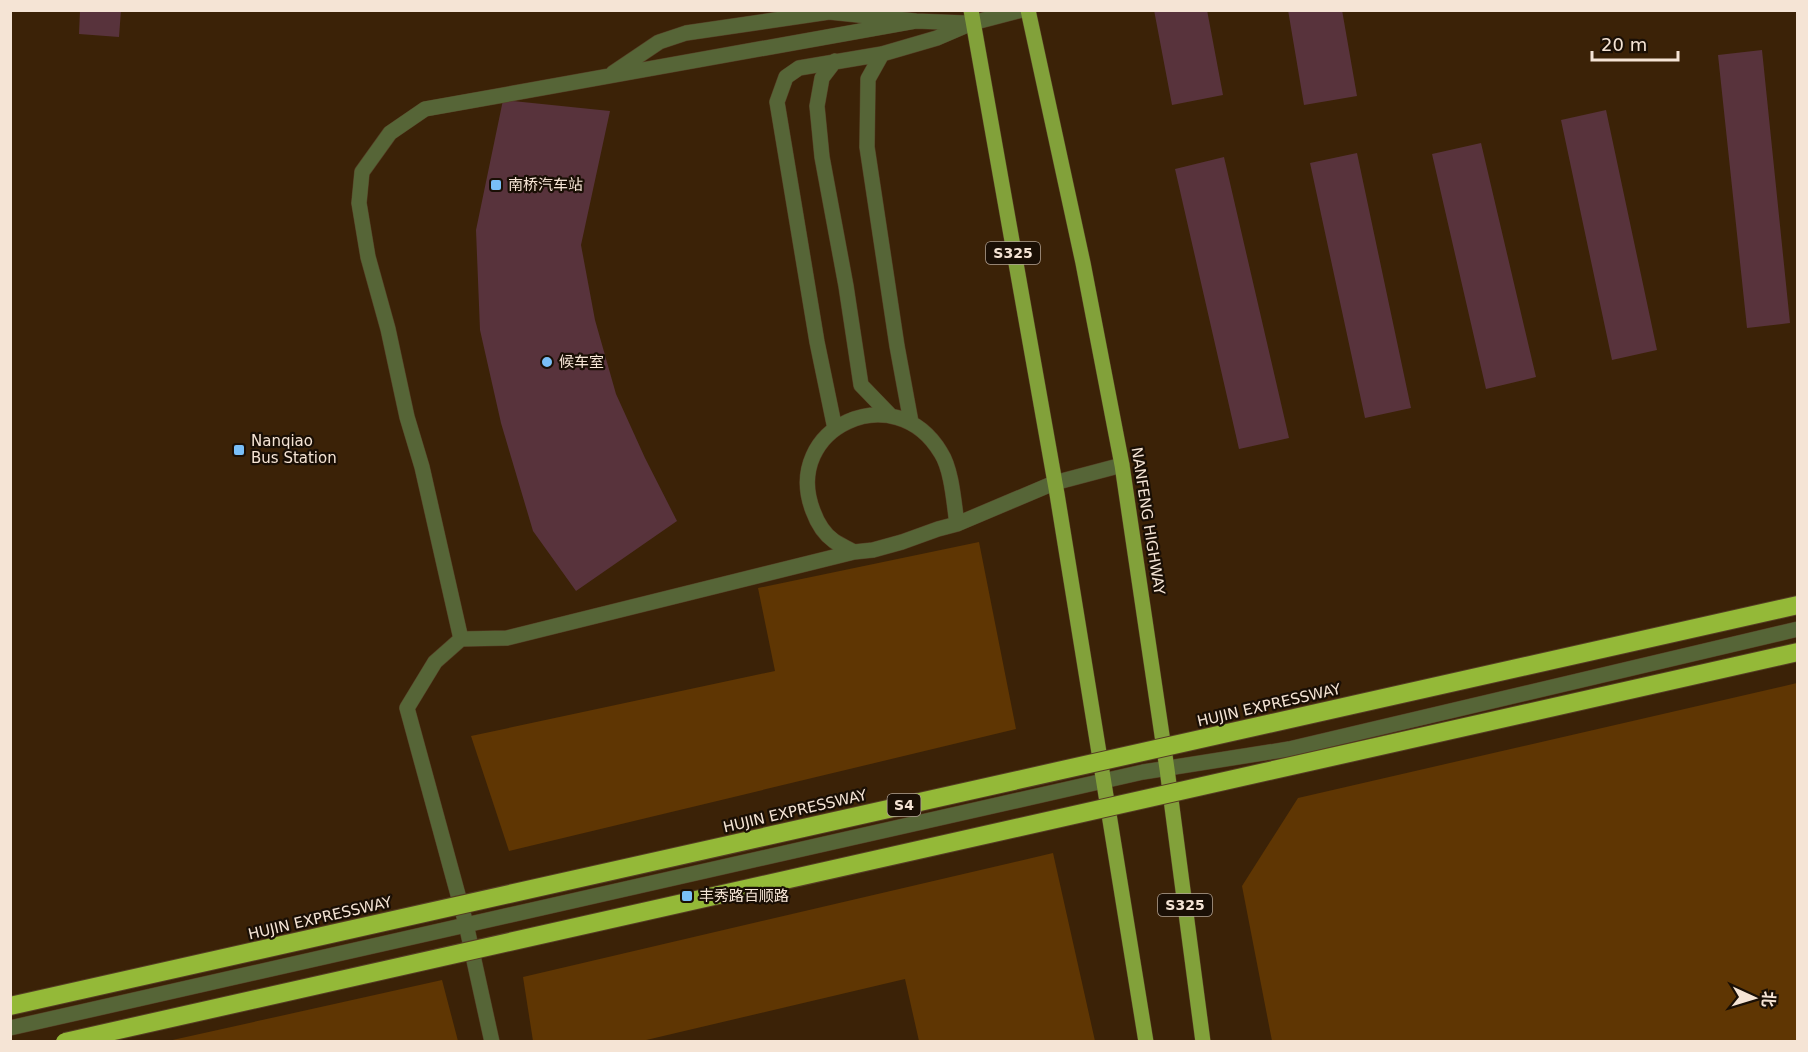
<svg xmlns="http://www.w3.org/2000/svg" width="1808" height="1052" viewBox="0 0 1808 1052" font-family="'DejaVu Sans','Noto Sans SC',sans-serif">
<rect width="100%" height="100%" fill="#3b2207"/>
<!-- green -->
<path fill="#5f3603" d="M979 542 1016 729 509 851 471 736 775 671 758 588Z
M1797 683V1041H1272L1242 886 1298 798Z
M1053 853 1095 1041H919L905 979 642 1041H533L523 977Z
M442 980 458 1041H168Z"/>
<!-- building -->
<path fill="#58333c" d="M80 10H121L119 37 79 34Z
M1154 10H1207L1223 95 1172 105Z
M1288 10H1342L1357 96 1304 105Z
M1762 50 1790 323 1747 328 1718 55Z
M503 100 610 111 581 245 595 320 616 394 645 458 677 521 576 591 533 531 501 423 480 330 476 230Z
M1606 110 1657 350 1612 360 1561 120Z
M1481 143 1536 377 1486 389 1432 154Z
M1357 153 1411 408 1365 418 1310 163Z
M1224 157 1289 438 1239 449 1175 169Z"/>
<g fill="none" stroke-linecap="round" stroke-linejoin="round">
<!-- service casing -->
<g stroke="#553d24" stroke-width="16">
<path id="service" d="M882 54 868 79 867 147 897 346 911 422
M835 61 822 78 817 106 822 157 846 286 861 385 890 415
M613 73 659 42 686 33 829 12 916 21 966 23
M835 429 817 342 777 102 786 77 799 68 882 54 937 38 972 23 1022 10
M854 552C847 548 840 545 834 541 824 534 817 522 813 511 781 428 895 375 941 453 952 470 954 504 957 524
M461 639 422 467 407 417 388 329 368 257 359 203 362 172 390 133 425 109 916 21
M492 1042 466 924 407 708 435 662 461 639 507 638 854 552 873 550 902 542 938 529 957 524 1054 483 1122 465"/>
</g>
<!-- tertiary casing -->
<g stroke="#553d24" stroke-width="16">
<path id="tertiary" d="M10 1028 1143 772 1289 749 1798 629"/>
</g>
<!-- primary casing -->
<g stroke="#553d24" stroke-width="16">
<path id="primary" d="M971 10 1057 494 1146 1042
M1028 10 1083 263 1122 465 1167 769 1203 1042"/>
</g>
<!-- service -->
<use href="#service" stroke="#566537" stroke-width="15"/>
<!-- tertiary -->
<use href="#tertiary" stroke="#566537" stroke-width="15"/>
<!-- primary -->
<use href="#primary" stroke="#82a13a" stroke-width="15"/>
<!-- motorway-bridge casing -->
<g stroke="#553d24" stroke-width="20" stroke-linecap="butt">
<path id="motorway-bridge" d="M10 1006 1798 605
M65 1042 1798 652"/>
</g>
<!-- motorway-bridge -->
<use href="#motorway-bridge" stroke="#94b938" stroke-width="18"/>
</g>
<!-- markers -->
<g fill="#79bff8" stroke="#1a0f05" stroke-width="2">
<rect x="490" y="179" width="12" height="12" rx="3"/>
<circle cx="547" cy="362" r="6"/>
<rect x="233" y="444" width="12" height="12" rx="3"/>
<rect x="681" y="890" width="12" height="12" rx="3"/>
</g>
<g text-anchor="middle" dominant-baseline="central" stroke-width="4.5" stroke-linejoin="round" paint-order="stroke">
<!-- shield labels -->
<g fill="#1a0f05" stroke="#b3a497" stroke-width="1.5">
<rect x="986" y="242" width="54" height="22" rx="4.5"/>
<rect x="887.5" y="794" width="33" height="22" rx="4.5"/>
<rect x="1158" y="894" width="54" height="22" rx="4.5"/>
</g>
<g font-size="14" font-weight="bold" fill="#f5e4d5">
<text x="1013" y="253">S325</text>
<text x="904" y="805">S4</text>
<text x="1185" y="905">S325</text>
</g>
<!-- poi labels -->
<g font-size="15" fill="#f5e4d5" stroke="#1a0f05" text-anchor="start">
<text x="508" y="185">南桥汽车站</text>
<text x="559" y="362">候车室</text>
<text x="251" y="441">Nanqiao<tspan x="251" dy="17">Bus Station</tspan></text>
<text x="699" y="896">丰秀路百顺路</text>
</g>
<!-- street labels -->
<g font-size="15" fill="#f5e4d5" stroke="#1a0f05">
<text transform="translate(1148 521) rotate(81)">NANFENG HIGHWAY</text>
<text transform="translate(1269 705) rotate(-13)">HUJIN EXPRESSWAY</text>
<text transform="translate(795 811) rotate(-13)">HUJIN EXPRESSWAY</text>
<text transform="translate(320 918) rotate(-13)">HUJIN EXPRESSWAY</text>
</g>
</g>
<!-- border -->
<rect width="1808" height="1052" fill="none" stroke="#f5e4d5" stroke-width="24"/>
<!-- north arrow -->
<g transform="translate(1754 998) rotate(94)" stroke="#1a0f05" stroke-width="4.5" paint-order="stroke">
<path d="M0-4.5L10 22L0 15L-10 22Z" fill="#f5e4d5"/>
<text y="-9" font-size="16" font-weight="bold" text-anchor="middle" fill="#f5e4d5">北</text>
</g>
<!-- scale -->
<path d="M1592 51v9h86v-9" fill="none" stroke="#f5e4d5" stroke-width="3"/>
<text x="1601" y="51" font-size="18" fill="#f5e4d5" stroke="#1a0f05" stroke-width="4.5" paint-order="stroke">20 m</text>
</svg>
